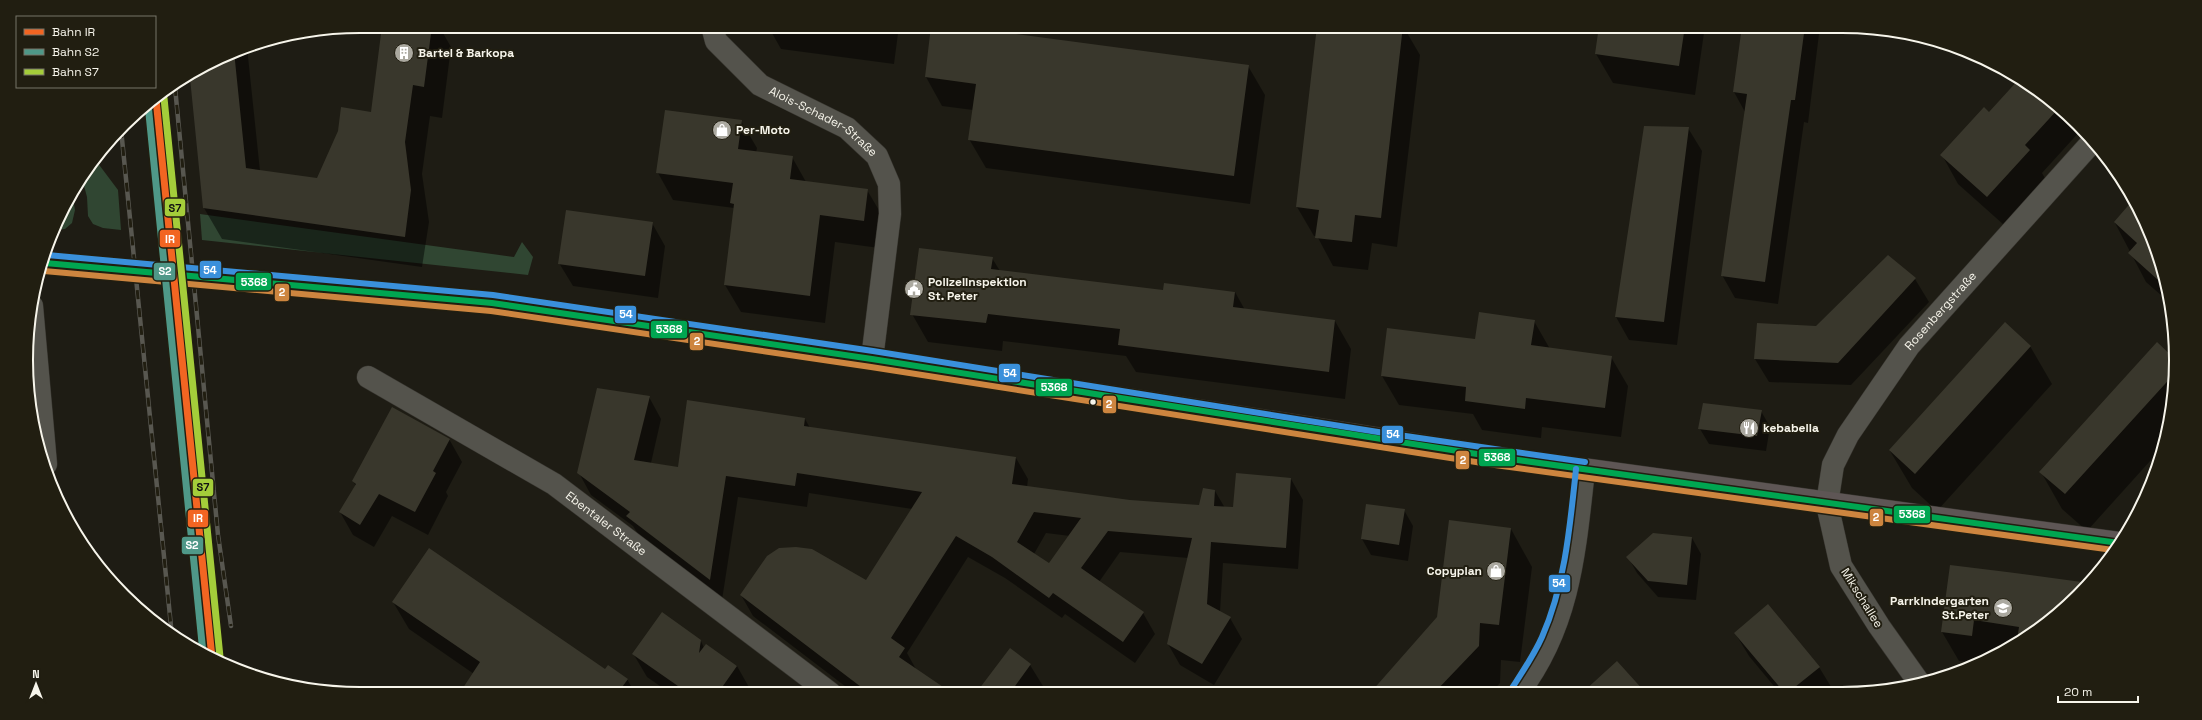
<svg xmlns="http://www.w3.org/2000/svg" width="2202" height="720" viewBox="0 0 2202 720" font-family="'Space Grotesk',sans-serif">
<rect width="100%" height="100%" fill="#1e1c14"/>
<!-- green -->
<path fill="#304632" d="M94 158 118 190 121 230 103 228 93 224 88 216 87 197 82 178Z
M72 193 75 210 72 223 65 229 55 230 61 212Z
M200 214 514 257 522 242 533 257 528 275 202 240Z"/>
<!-- shadow -->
<path fill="#0007" fill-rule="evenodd" d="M383 26H439L451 47 442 118 430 116 422 174 429 222 422 267 222 239 204 208 191 77 232 51 247 47 260 171 318 179 372 113Z
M768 26H899L894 64 781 49Z
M932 26H948L1248 66 1265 95 1250 204 986 168 969 139 973 110 942 106 926 77Z
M1318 26H1403L1420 55 1397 247 1372 243 1368 270 1333 266 1317 236H1314L1297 207Z
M1600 26H1705L1695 95 1613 83 1596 54Z
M1743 26H1820L1808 123 1804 122 1778 304 1735 298 1722 275 1745 112 1734 92Z
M2021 79 2028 82 2082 129 2042 173 2046 180 2004 225 1958 184 1942 155 1989 113Z
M741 121 757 148 756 153 792 157 806 182 867 190 883 217 879 248 835 242 825 323 741 312 725 285 734 208 673 200 658 173Z
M1688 128 1702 151 1677 345 1629 340 1616 317Z
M2134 201 2151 232 2170 303 2146 282 2115 223Z
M652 223 665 246 658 298 573 286 559 263Z
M1888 257 1915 279 1929 302 1851 385 1769 382 1755 359 1817 327Z
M992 258 1000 271 1164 291 1235 292 1245 310 1335 321 1351 349 1345 399 1136 372 1126 356 1003 341 1002 351 928 342 912 314Z
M1534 321 1550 349 1611 357 1628 386 1621 437 1542 427 1541 438 1482 430 1473 414 1399 405 1382 376Z
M2030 346 2052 384 1937 511 1912 488 1890 451Z
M2176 361 2170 425 2160 450 2087 531 2062 509 2041 472Z
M649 397 661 419 651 463 679 468 805 419 810 428 1016 458 1028 479 1027 487 1130 501 1200 506 1215 491 1225 508H1234L1291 479 1303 500 1298 569 1223 563 1220 612 1230 618 1242 639 1214 685 1180 665 1168 644 1188 558 1120 552 1099 582 1143 613 1155 634 1135 663 1065 614 1062 618 1005 578 968 557 907 653 917 671 950 693H854L753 616 741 595 866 581 912 509 809 493 807 507 738 497 722 600 640 537 633 526 591 495 579 473ZM1046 533 1070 536 1049 565 1034 554Z
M1761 411 1770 427 1766 451 1709 444 1700 429Z
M449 439 462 462 446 492 448 496 428 535 392 516 374 547 353 535 340 512 356 486 353 481Z
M1404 510 1413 526 1408 561 1371 555 1362 539Z
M1511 529 1532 567 1520 662 1501 660 1500 683 1492 692H1372L1438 618Z
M1692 538 1701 554 1696 600 1658 597 1637 573 1628 557Z
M1951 566 2088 584 2078 596 2002 651 1991 649 1989 660 1977 663 1959 661 1942 632Z
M393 602 605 670 627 679 635 693 460 694 474 674 409 629Z
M1735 633 1819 667 1833 690 1778 691 1749 656Z
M701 641 704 648 737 666 750 689 747 693H670L647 677 634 655Z
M1010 650 1030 665 1043 686 1038 693H977Z"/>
<!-- building -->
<path fill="#39372c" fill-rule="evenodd" d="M382 26H432L424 87 413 85 405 142 411 190 405 237 203 208 190 78 234 51 246 168 317 178 338 131 341 107 371 112Z
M931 26H955L1249 65 1234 176 968 140 976 84 925 77Z
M1317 26H1403L1381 218 1355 215 1352 242 1315 238 1319 210 1296 207Z
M1599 26H1685L1679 66 1595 54Z
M1742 26H1805L1795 100H1791L1765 282 1721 276 1747 94 1733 92Z
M2020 78 2059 108 2025 145 2030 150 1987 197 1940 155 1984 107 1989 112Z
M665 110 742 120 738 149 793 156 790 179 868 189 864 221 820 215 810 296 724 285 734 204 730 203 733 183 656 173Z
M1644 126 1689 127 1664 322 1615 317Z
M2133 200 2151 232 2167 288 2128 253 2137 243 2114 222Z
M566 210 653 222 645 276 558 264Z
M919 248 993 257 991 269 1163 290 1164 283 1235 292 1233 307 1335 320 1329 372 1118 345 1120 329 988 314 986 323 910 315Z
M1888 255 1916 278 1838 363 1754 359 1757 323 1816 326Z
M1479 312 1535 320 1531 345 1612 356 1605 408 1526 398 1525 409 1465 401 1466 387 1381 376 1387 328 1475 339Z
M2005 322 2031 346 1915 474 1889 450Z
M2157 342 2176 360 2175 373 2065 494 2039 472Z
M597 388 650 396 634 460 678 467 687 400 805 418 804 426 1016 457 1012 484 1130 500 1199 505 1203 488 1215 490 1214 506 1233 507 1236 473 1291 478 1286 548 1211 542 1207 604 1231 617 1202 664 1167 644 1192 538 1108 531 1081 568 1144 612 1123 642 1053 593 1049 598 992 557 956 536 891 638 905 648 899 657 952 693H869L740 595 767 556 779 548 796 547 812 549 866 580 922 492 797 473 795 486 726 476 710 580 626 516 630 512 577 473ZM1034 512 1081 518 1049 563 1017 542Z
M1703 403 1762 410 1757 436 1698 429Z
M392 407 450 439 433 471 436 473 415 512 379 494 360 525 339 512 356 484 352 481Z
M1366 504 1405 509 1399 545 1361 539Z
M1449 520 1511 528 1499 625 1480 623 1479 646 1435 692H1371L1437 617Z
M1653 533 1692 537 1687 585 1648 581 1626 557Z
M429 548 605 669 608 665 628 679 617 694H459L480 662 392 602Z
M1950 565 2007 572 2089 583 2078 596 2017 640 2019 627 1974 620 1972 636 1941 632Z
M1768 604 1820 667 1790 691H1783L1734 633Z
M662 612 701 640 699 653 706 644 737 666 718 693H688L632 654Z
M1010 648 1031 664 1010 693H976Z
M1617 661 1645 692H1583Z"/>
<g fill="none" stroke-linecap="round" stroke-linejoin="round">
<!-- minor casing -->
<g stroke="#37352f" stroke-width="23">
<g id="minor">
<path id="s1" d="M712 26 716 41 760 85 847 128 877 156 889 184 890 214 872 359"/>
<path id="s2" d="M368 377 554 484 830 693"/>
<path id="s3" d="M1918 681 1879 626 1841 566 1827 504 1833 465 1848 435 1909 346 2093 141"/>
</g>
</g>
<!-- tertiary casing -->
<g stroke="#37352f" stroke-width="23">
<path id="tertiary" d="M32 306 46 464"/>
</g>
<!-- secondary casing -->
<g stroke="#37352f" stroke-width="23">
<path id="secondary" d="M1519 692C1570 625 1575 550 1584 470"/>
</g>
<!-- primary casing -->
<g stroke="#37352f" stroke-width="23">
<path id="primary" d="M45 263 492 303 872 359 1496 457 2119 543"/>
</g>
<!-- minor -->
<use href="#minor" stroke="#54534c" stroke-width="22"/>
<!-- tertiary -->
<use href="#tertiary" stroke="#54534c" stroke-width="22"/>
<!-- secondary -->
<use href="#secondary" stroke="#54534c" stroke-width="22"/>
<!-- primary -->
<use href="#primary" stroke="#5e5655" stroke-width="22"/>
<!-- rail casing -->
<g stroke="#585750" stroke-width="4.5">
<path id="rail" d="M175 87 218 535 231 626
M121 129 172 636"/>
</g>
<!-- rail -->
<use href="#rail" stroke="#211e11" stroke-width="3" stroke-dasharray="9" stroke-linecap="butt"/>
<!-- bus-1 casing -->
<g stroke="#211e11" stroke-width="9">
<path id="bus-1" d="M45 263 492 303 872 359 1496 457 2119 543"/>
</g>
<!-- bus-2 casing -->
<g stroke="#211e11" stroke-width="9">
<path id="bus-2" d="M44 271 491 311 871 367 1495 465 2113 550"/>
</g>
<!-- bus-3 casing -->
<g stroke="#211e11" stroke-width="9">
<path id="bus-3" d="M47 255 493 295 873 351 1378 432 1585 462
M1512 688C1523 671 1534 655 1542 637 1565 585 1570 526 1576 469"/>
</g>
<!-- bus-1 -->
<use href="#bus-1" stroke="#00a651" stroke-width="6"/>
<!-- bus-2 -->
<use href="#bus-2" stroke="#cd853f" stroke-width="6"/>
<!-- bus-3 -->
<use href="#bus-3" stroke="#3a90db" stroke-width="6"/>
<!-- rail-1 casing -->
<g stroke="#211e11" stroke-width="10">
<path id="rail-1" d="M156 99 212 658"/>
</g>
<!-- rail-2 casing -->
<g stroke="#211e11" stroke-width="10">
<path id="rail-2" d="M148 104 203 653"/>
</g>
<!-- rail-3 casing -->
<g stroke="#211e11" stroke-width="10">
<path id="rail-3" d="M164 98 220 657"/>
</g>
<!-- rail-1 -->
<use href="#rail-1" stroke="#f26522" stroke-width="7"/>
<!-- rail-2 -->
<use href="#rail-2" stroke="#4f9888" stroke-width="7"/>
<!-- rail-3 -->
<use href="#rail-3" stroke="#a4cd3a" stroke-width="7"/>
</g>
<!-- icons -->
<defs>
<g id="building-disc" transform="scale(1)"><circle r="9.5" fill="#aba9a0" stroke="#211e11"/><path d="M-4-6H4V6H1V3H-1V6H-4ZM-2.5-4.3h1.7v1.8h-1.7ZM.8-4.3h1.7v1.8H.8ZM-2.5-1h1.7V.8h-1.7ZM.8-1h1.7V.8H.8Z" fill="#fff"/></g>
<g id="shop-disc" transform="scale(1)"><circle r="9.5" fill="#aba9a0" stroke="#211e11"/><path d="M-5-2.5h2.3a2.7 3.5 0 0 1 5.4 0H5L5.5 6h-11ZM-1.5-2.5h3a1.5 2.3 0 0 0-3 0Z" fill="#fff"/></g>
<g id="civic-disc" transform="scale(1)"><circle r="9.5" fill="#aba9a0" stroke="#211e11"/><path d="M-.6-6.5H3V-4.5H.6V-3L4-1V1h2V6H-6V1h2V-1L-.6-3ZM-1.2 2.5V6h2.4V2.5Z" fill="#fff"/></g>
<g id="restaurant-disc" transform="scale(1)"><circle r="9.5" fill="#aba9a0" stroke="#211e11"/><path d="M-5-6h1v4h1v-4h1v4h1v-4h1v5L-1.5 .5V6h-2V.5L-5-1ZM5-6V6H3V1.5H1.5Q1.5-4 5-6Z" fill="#fff"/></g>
<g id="school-disc" transform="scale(1)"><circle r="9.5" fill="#aba9a0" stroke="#211e11"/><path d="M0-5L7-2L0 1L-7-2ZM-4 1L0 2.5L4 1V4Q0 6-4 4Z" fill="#fff"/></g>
</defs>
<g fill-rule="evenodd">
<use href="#building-disc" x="404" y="53"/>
<use href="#shop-disc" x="722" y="130"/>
<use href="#civic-disc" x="914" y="289"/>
<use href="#restaurant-disc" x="1749" y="428"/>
<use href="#shop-disc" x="1496" y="571"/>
<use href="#school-disc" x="2003" y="608"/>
</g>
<!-- markers -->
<circle fill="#f7f5eb" stroke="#211e11" stroke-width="1.5" cx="1093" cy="402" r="3.5"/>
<g text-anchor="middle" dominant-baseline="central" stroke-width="4" stroke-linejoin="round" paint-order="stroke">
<!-- poi labels -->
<g font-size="12" font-weight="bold" fill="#f7f5eb" stroke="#211e11" text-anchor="start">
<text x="418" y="53">Bartel &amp; Barkopa</text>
<text x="736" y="130">Per-Moto</text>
<text x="928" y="282">Polizeiinspektion<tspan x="928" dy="14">St. Peter</tspan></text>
<text x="1763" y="428">kebabella</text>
<text x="1482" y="571" text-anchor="end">Copyplan</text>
<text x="1989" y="601" text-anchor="end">Parrkindergarten<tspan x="1989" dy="14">St.Peter</tspan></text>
</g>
<!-- street labels -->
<g font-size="12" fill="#f7f5eb" stroke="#211e11">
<text stroke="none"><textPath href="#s1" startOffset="151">Alois-Schader-Straße</textPath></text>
<text stroke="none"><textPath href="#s3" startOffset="430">Rosenbergstraße</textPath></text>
<text stroke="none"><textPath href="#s2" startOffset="280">Ebentaler Straße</textPath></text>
<text transform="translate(1862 598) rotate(58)">Mikschallee</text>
</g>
</g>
<!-- crop -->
<path d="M0 0H2202V720H0ZM360 33H1842A327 327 0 0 1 2169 360V360A327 327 0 0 1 1842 687H360A327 327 0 0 1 33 360V360A327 327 0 0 1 360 33Z" fill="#211e11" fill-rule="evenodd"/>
<path fill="none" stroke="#f7f5eb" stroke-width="2" d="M360 33H1842A327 327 0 0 1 2169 360V360A327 327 0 0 1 1842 687H360A327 327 0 0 1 33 360V360A327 327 0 0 1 360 33Z"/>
<g stroke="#211e11" stroke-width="1.5">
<rect x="164" y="198" width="22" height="19" rx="4" fill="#a4cd3a"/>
<rect x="159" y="229" width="22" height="19" rx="4" fill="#f26522"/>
<rect x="199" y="260" width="23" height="19" rx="4" fill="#3a90db"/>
<rect x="153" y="262" width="23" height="19" rx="4" fill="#4f9888"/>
<rect x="235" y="272" width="37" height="19" rx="4" fill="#00a651"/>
<rect x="274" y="283" width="16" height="19" rx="4" fill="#cd853f"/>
<rect x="614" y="305" width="23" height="19" rx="4" fill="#3a90db"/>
<rect x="650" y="320" width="38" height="19" rx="4" fill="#00a651"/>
<rect x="689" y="332" width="15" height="19" rx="4" fill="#cd853f"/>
<rect x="998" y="363" width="23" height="20" rx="4" fill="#3a90db"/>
<rect x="1035" y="378" width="38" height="19" rx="4" fill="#00a651"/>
<rect x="1102" y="395" width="15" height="19" rx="4" fill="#cd853f"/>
<rect x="1381" y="425" width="23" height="19" rx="4" fill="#3a90db"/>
<rect x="1478" y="448" width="38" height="19" rx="4" fill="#00a651"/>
<rect x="1455" y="450" width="15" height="20" rx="4" fill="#cd853f"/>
<rect x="192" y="478" width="22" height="19" rx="4" fill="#a4cd3a"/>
<rect x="1893" y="505" width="38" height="19" rx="4" fill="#00a651"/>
<rect x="1869" y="508" width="15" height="19" rx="4" fill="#cd853f"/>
<rect x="187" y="509" width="22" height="19" rx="4" fill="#f26522"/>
<rect x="181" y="536" width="23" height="19" rx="4" fill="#4f9888"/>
<rect x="1548" y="574" width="23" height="19" rx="4" fill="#3a90db"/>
</g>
<g font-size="11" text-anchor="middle" font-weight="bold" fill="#fff">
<text x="170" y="243">IR</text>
<text x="210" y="274">54</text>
<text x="165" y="275">S2</text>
<text x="254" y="286">5368</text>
<text x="282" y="296">2</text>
<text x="626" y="318">54</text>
<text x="669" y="333">5368</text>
<text x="697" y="345">2</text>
<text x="1010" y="377">54</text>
<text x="1054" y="391">5368</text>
<text x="1109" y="408">2</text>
<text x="1393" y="438">54</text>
<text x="1497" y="461">5368</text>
<text x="1463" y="464">2</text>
<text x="1912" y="518">5368</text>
<text x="1876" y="521">2</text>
<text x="198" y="522">IR</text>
<text x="192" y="549">S2</text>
<text x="1559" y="587">54</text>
</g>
<g font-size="11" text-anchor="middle" font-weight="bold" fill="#111">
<text x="175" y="212">S7</text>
<text x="203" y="491">S7</text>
</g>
<!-- legend -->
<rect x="16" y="16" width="140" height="72" fill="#211e11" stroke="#777468"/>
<rect x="24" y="29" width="20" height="6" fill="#f26522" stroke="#777468"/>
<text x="52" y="36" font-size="12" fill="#f7f5eb">Bahn IR</text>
<rect x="24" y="49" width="20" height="6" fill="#4f9888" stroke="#777468"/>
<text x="52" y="56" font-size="12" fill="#f7f5eb">Bahn S2</text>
<rect x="24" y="69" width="20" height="6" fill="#a4cd3a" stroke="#777468"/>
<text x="52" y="76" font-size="12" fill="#f7f5eb">Bahn S7</text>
<!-- north arrow -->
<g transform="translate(36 684)" stroke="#211e11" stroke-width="3" paint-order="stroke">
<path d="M0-3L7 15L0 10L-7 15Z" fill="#f7f5eb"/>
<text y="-6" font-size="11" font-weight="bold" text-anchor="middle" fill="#f7f5eb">N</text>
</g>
<!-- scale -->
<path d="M2058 696v6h80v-6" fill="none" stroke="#f7f5eb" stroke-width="2"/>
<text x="2064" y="696" font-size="12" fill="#f7f5eb" stroke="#211e11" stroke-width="3" paint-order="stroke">20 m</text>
</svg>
